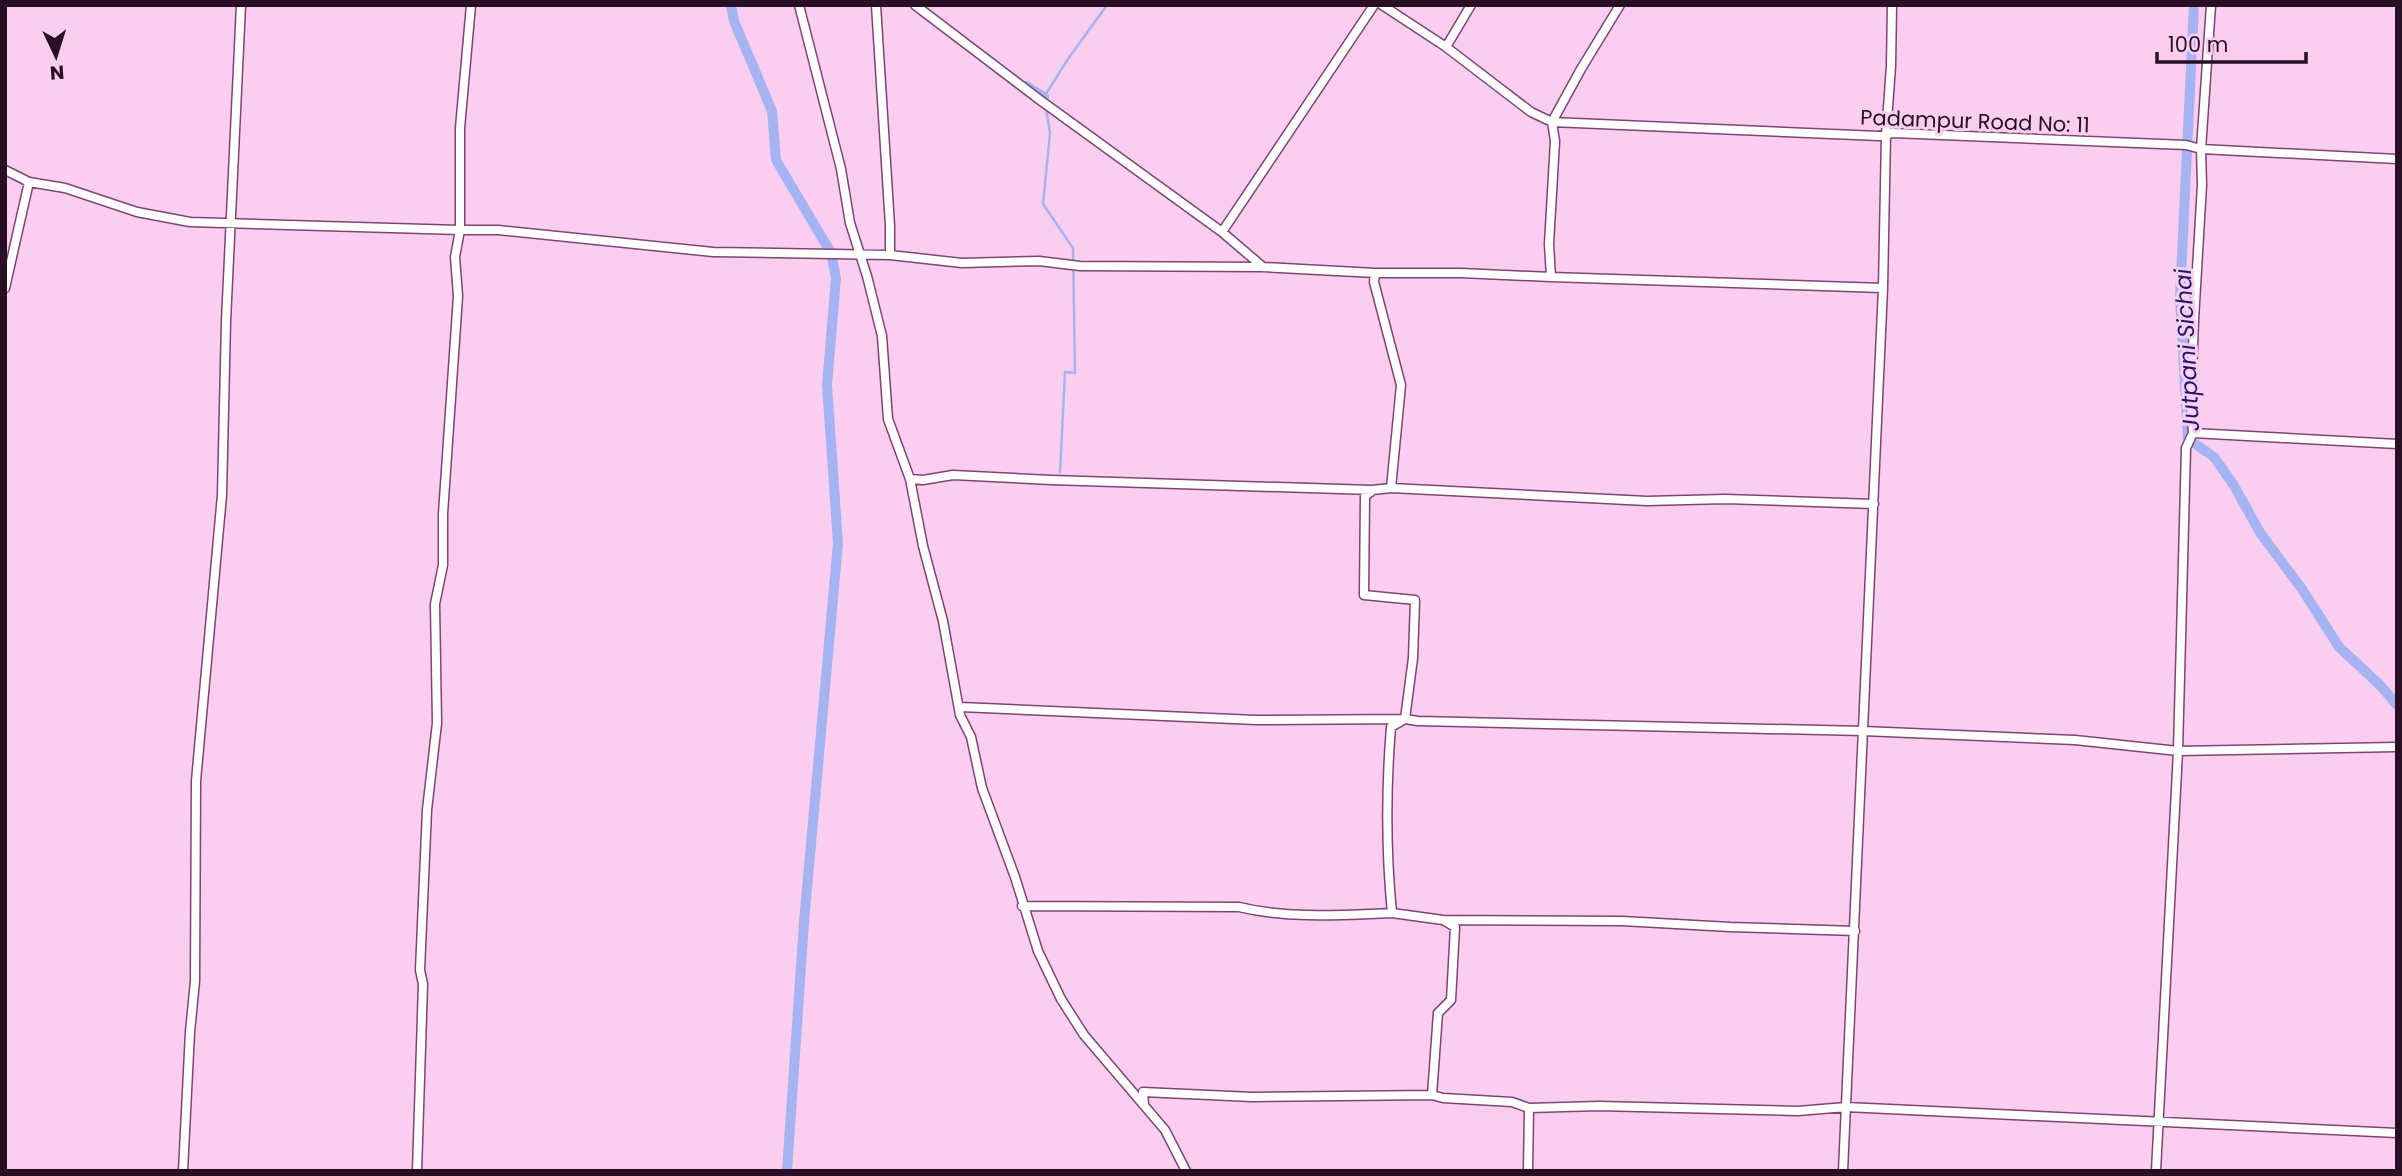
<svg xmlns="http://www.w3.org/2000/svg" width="2402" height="1176" viewBox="0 0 2402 1176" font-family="Poppins,sans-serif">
<rect width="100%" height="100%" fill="#f9ceee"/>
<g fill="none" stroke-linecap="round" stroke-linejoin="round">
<!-- stream -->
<path stroke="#a6b3f3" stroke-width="2.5" d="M1045 102 1044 97 1068 59 1107 5
M1046 108 1050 133 1043 204 1073 248 1075 373 1065 372 1060 472"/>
<!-- canal -->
<path stroke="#a6b3f3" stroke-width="10" d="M731 5 734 21 772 111 776 160 831 253 836 278 827 385 838 543 804 922 787 1171
M2194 5 2180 297 2188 439 2214 457 2233 484 2261 534 2302 589 2339 647 2380 685 2397 705
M1026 86 1044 97"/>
<!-- minor casing -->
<g stroke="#804373" stroke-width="11">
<path id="minor" d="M799 5 841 169 850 223 867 276 882 336 888 419 910 479 923 546 943 621 960 715 971 737 982 788 1015 877 1038 951 1061 999 1084 1035 1165 1130 1186 1171
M915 5 1040 100 1222 232 1263 267
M1382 5 1446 47 1531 112 1552 122 1879 136 1893 133 2186 145 2201 149 2397 159
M1446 47 1471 5
M5 170 29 182 65 188 137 212 190 222 460 230V128L471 5
M1222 232 1374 5
M890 255 962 263 1039 261 1080 266 1263 267 1375 273
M1551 277 1883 288
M5 288 29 182
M2193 433 2397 444
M910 479 923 480 953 475 1051 480 1372 490 1391 488 1401 385 1374 282 1375 273H1461L1551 277 1549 244 1555 141 1552 122 1581 69 1620 5
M1391 488 1647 501 1725 499 1874 504
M1372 491 1365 496 1364 595 1415 600 1413 658 1405 719 1391 727C1386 788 1386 852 1392 913L1443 920 1622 921 1730 927 1855 931
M960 707 1256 720 1405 719 1418 721 1863 731 2075 740 2178 751 2397 747
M1022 906 1239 907C1288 919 1341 915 1392 913
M1432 1095 1438 1013 1451 1000 1455 927 1445 921
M1144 1104 1143 1092 1252 1097 1432 1095 1443 1098 1512 1102 1529 1108 1599 1106 1798 1111 1846 1107 2397 1133
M183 1171 190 1032 195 981 196 781 222 495 226 321 241 5
M417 1171 423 984 420 970 427 810 437 723 435 604 443 565V514L458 296 455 257 460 230H498L713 252 890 255V226L876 5
M1528 1171 1529 1108
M1843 1171 1883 288 1886 135 1891 66 1892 5
M2156 1171 2178 751 2186 448 2193 433 2191 402 2194 320 2202 185 2201 149 2211 5"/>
</g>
<!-- minor -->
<use href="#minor" stroke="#fff" stroke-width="8"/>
</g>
<g text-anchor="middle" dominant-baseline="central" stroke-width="6" stroke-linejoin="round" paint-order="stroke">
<!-- street labels -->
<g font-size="21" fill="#280f23" stroke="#f9ceee">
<text transform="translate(1975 121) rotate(2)">Padampur Road No: 11</text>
</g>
<!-- water labels -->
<g font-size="23" font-style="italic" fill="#1e1772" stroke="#f9ceee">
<text transform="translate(2187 350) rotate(-93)">Jutpani Sichai</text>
</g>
</g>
<!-- border -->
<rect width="2402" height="1176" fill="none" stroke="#280f23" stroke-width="14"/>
<!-- north arrow -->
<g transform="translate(56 56) rotate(176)" stroke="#f9ceee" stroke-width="5" paint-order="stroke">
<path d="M0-5L12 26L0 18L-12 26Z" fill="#280f23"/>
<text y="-10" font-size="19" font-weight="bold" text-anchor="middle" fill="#280f23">N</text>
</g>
<!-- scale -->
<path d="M2157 52v10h149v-10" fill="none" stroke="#280f23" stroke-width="3.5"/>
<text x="2168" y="52" font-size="21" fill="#280f23" stroke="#f9ceee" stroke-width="5" paint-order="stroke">100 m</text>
</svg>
